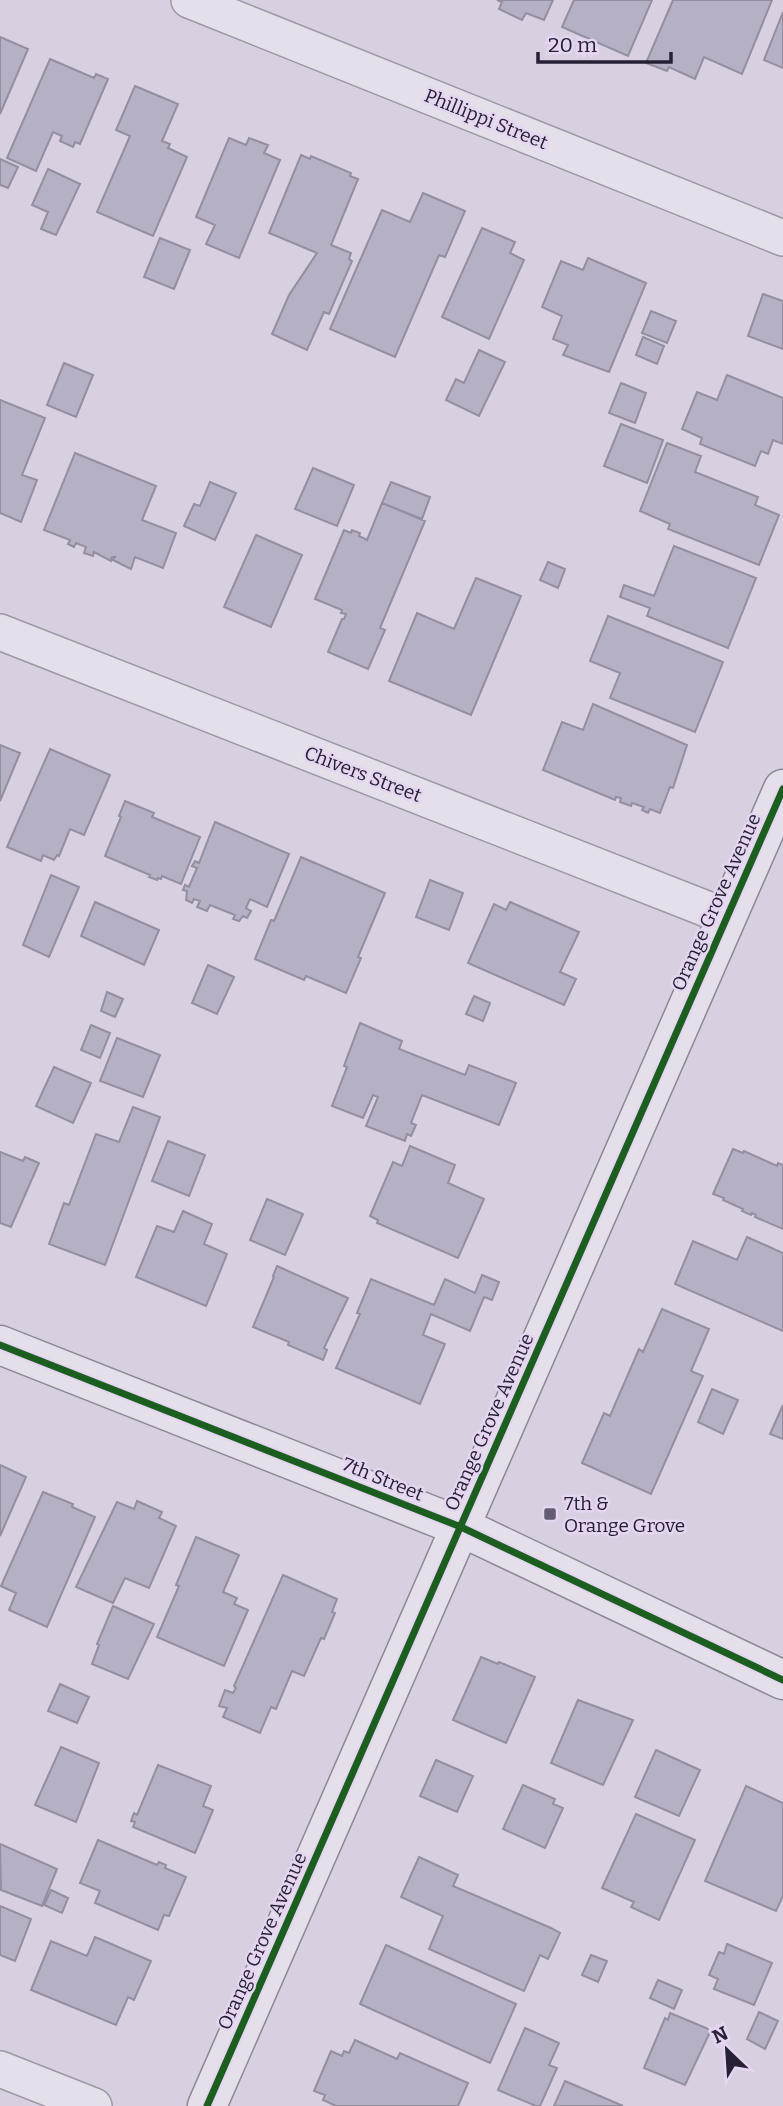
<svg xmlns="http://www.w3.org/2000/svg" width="783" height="2106" viewBox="0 0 783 2106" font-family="Bitter,serif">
<rect width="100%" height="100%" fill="#d8cfe1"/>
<!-- building -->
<path fill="#b6b0c5" stroke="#948ea1" stroke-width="2" d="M497 0H553L544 20 526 13 522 20 499 9 502 2Z
M574 0H652L628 56 562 27Z
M673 0H772L742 74 704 57 695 79 669 67 667 71 646 63Z
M783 12V68L764 60Z
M0 37 28 49 0 114Z
M50 59 94 78 96 74 108 79 80 144 75 142 73 147 60 141 62 136 53 132 36 171 7 158Z
M135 86 178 104 162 141 170 144 168 148 187 157 153 236 97 212 130 136 116 130Z
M229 138 246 145 249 138 268 145 264 153 280 160 239 258 206 244 215 225 196 217Z
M301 155 310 159 311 156 351 173 350 176 358 179 331 245 351 253 349 259 352 261 329 314 324 312 307 350 272 334 289 295 317 253 269 233Z
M0 159 18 167 8 188 0 185Z
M48 169 80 184 56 235 41 229 48 212 32 205Z
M423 193 465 211 445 257 439 255 395 357 330 329 382 210 410 222Z
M482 228 515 242 510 253 524 260 489 339 442 317Z
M160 238 190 250 174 289 144 277Z
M588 258 646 283 609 372 563 355 568 345 553 339 562 316 542 307 561 261 583 270Z
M763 294 783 301V349L748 336Z
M651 311 676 321 667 343 642 333Z
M643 337 664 346 657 364 636 355Z
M479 350 505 362 479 416 446 400 456 379 464 383Z
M64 363 93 375 76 417 47 405Z
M727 375 783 398V444L773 440 768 454 761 451 755 466 700 444 702 438 682 429 697 392 717 400Z
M621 383 646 393 635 423 609 413Z
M0 400 45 418 22 475 37 480 21 522 0 513Z
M621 424 663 440 647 483 604 466Z
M667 443 701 456 695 472 758 497 755 505 779 515 759 565 668 529 670 524 640 511Z
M75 453 156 486 142 520 176 533 163 568 135 557 131 569 113 560 115 557H112L111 561 94 552 93 556 84 553 86 547 76 543 74 547 68 544 70 540 44 530Z
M313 468 354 485 337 526 295 509Z
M210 482 236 493 215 540 184 526 194 504 200 506Z
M391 482 430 497 422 519 382 503Z
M382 503 425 521 380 628 385 630 368 669 328 652 342 619H344L346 614 341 613 342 610 315 599 344 530 351 533 352 530 360 533 359 536 367 540Z
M256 535 302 555 271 627 224 607Z
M674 546 756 578 728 648 647 616 650 608 620 597 624 585 654 596Z
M548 562 565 569 558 588 540 580Z
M476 578 521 596 471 715 389 681 417 613 454 629Z
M608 616 723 662 695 732 610 698 620 673 590 661Z
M593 704 687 745 673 788 670 787 660 813 650 809 648 813 642 810 644 807 632 803 631 806 620 802 621 798 616 797 615 800 543 770 562 722 583 730Z
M0 745 20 753 0 801Z
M50 749 110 775 84 835 70 829 59 856 57 855 54 860 43 855 41 861 7 847Z
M125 801 154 813 152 817 200 837 181 884 162 876 161 879 158 878 157 880 149 877 150 875 105 856 121 817 119 816Z
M215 822 289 854 267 907 250 899 246 908 251 911 247 918 243 916 239 921 233 919 235 915 210 905 207 911 197 907 200 901 194 899 192 903 186 900 187 891 183 890 185 885 189 887 197 868 192 866 195 861 199 863Z
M301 857 385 893 358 957 361 958 346 993 306 976 304 980 255 959 271 920 274 921Z
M51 875 79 887 49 957 23 945Z
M430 880 463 893 449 930 416 917Z
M95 902 159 930 144 965 81 936Z
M510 902 579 932 560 972 576 979 564 1005 468 963 494 904 506 910Z
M208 965 234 977 217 1014 192 1003Z
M107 992 123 999 115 1017 101 1011Z
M474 996 490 1003 483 1021 466 1014Z
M360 1023 402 1041 399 1049 465 1075 469 1065 516 1083 499 1125 422 1095 411 1123 416 1125 411 1136 407 1134 405 1141 366 1126 378 1097 373 1095 363 1118 332 1106 347 1067 344 1066Z
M91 1025 110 1033 100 1058 81 1050Z
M117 1038 160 1055 143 1097 100 1081Z
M54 1067 91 1083 73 1123 36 1106Z
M133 1107 160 1117 105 1265 49 1244 64 1203 69 1205 96 1134 119 1142Z
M168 1141 205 1155 189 1196 152 1181Z
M410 1146 455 1165 448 1183 484 1199 458 1258 377 1223 378 1220 370 1216 393 1162 402 1166Z
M733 1149 743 1153 744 1151 777 1166 778 1163 783 1165V1229L755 1217 756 1215 752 1213 751 1215 742 1211 743 1209 723 1200 724 1198 713 1194Z
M0 1152 23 1161 25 1157 39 1163 11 1227 0 1223Z
M267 1199 303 1214 285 1255 250 1240Z
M183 1211 212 1224 204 1244 227 1254 206 1306 136 1277 157 1226 174 1232Z
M747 1237 783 1253V1331L675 1284 693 1241 737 1260Z
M277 1266 348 1298 324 1348 327 1350 323 1360 288 1345 289 1342 253 1327 274 1277 273 1276Z
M482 1275 499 1282 492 1300 484 1297 470 1331 431 1314 423 1335 445 1344 420 1404 336 1368 360 1314 357 1313 371 1279 434 1305 445 1279 475 1293Z
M662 1309 709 1329 691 1371 703 1376 651 1494 582 1463 604 1413 610 1416 639 1349 643 1352Z
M712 1389 738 1400 723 1434 698 1422Z
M783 1405V1439L770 1434Z
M0 1465 26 1477 0 1536Z
M43 1492 73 1504 72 1507 95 1517 47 1627 9 1610 16 1593 1 1586Z
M137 1501 162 1512 159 1518 176 1526 149 1588 125 1578 113 1603 76 1587 117 1502 134 1509Z
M196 1537 239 1555 223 1592 237 1598 234 1604 248 1610 224 1666 157 1637 179 1586 176 1585Z
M283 1575 337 1599 332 1612 335 1613 324 1639 321 1638 304 1676 292 1671 276 1709 271 1707 260 1733 223 1717 227 1708 219 1706 225 1690 233 1693 236 1688 234 1686Z
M113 1606 154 1624 128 1679 92 1664 99 1645 97 1644Z
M481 1657 498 1664 499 1662 535 1677 506 1743 453 1720Z
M60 1684 89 1697 77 1723 48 1711Z
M578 1700 633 1720 603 1785 551 1763Z
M61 1747 99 1763 76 1822 35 1805Z
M656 1750 700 1770 679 1816 635 1797Z
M436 1760 473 1776 457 1812 420 1796Z
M158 1765 211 1786 203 1806 213 1810 195 1853 133 1827 135 1822 131 1821 134 1813 137 1815Z
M523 1785 555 1799 553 1804 563 1808 545 1848 503 1829Z
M746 1786 783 1803V1896L776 1911 705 1881Z
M636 1814 695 1840 659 1920 631 1907 634 1902 602 1888Z
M98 1840 157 1865 159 1862 166 1865 165 1868 186 1877 169 1916 164 1915 158 1930 95 1903 100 1891 80 1883Z
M0 1844 57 1869 42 1906 1 1890Z
M419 1857 458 1875 453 1886 551 1928 560 1933 548 1959 540 1955 524 1991 429 1949 443 1916 401 1897Z
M51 1890 68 1898 62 1913 44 1905Z
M0 1906 31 1919 15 1961 0 1955Z
M95 1937 151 1961 134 2000 128 1997 116 2025 31 1990 51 1941 87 1956Z
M727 1944 772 1963 754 2005 714 1989 718 1979 709 1975 719 1952 724 1954Z
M386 1945 516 2004 490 2063 360 2004Z
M591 1955 607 1961 598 1982 582 1975Z
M658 1980 682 1990 674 2009 650 1998Z
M759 2012 778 2021 765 2049 747 2039Z
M670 2013 711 2030 685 2085 644 2068 665 2018 668 2020Z
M525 2028 559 2043 549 2065 557 2068 540 2106H536L498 2090Z
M355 2040 397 2059 400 2053 468 2083 458 2106H336L323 2100 325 2095 314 2091 331 2051 342 2056 344 2051 349 2053Z
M565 2081 623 2106H554Z"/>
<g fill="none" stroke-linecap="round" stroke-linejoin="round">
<!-- street casing -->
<g stroke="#9e97a6" stroke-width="38">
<path id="street" d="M189 0 783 238
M0 632 727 917
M0 2069 94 2106"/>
</g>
<!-- secondary casing -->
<g stroke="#8d8796" stroke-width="41">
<path id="secondary" d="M0 1345 461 1527 783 1680
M207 2106 783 789"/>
</g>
<!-- street -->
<use href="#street" stroke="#e5dfea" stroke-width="35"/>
<!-- secondary -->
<use href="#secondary" stroke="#e5dfea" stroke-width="38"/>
<!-- cycleway casing -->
<g stroke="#e4d5f1" stroke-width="11">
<path id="cycleway" d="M0 1345 461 1527 783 1680
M207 2106 783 789"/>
</g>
<!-- cycleway -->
<use href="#cycleway" stroke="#1b5e20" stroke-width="7"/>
</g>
<!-- markers -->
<rect fill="#645d71" stroke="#e4d5f1" stroke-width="2.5" x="543" y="1507" width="14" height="14" rx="3.5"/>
<g text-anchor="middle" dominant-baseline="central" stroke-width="5" stroke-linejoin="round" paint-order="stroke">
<!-- street labels -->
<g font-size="19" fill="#262034" stroke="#e4d5f1">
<text transform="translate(486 119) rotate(22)">Phillippi Street</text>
<text transform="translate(363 774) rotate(21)">Chivers Street</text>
<text transform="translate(716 902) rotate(-66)">Orange Grove Avenue</text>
<text transform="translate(489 1422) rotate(-66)">Orange Grove Avenue</text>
<text transform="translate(383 1479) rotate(22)">7th Street</text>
<text transform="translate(262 1941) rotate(-66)">Orange Grove Avenue</text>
</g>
<!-- poi labels -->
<g font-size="19" fill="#262034" stroke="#e4d5f1" text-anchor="start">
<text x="564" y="1503">7th &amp;<tspan x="564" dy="22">Orange Grove</tspan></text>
</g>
</g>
<!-- north arrow -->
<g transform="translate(727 2050) rotate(335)" stroke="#e4d5f1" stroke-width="5" paint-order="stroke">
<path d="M0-5L12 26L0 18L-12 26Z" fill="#262034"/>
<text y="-10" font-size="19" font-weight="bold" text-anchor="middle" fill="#262034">N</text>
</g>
<!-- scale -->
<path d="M538 52v10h133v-10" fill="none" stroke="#262034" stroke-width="3.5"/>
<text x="548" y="52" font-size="21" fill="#262034" stroke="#e4d5f1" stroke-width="5" paint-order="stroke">20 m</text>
</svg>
